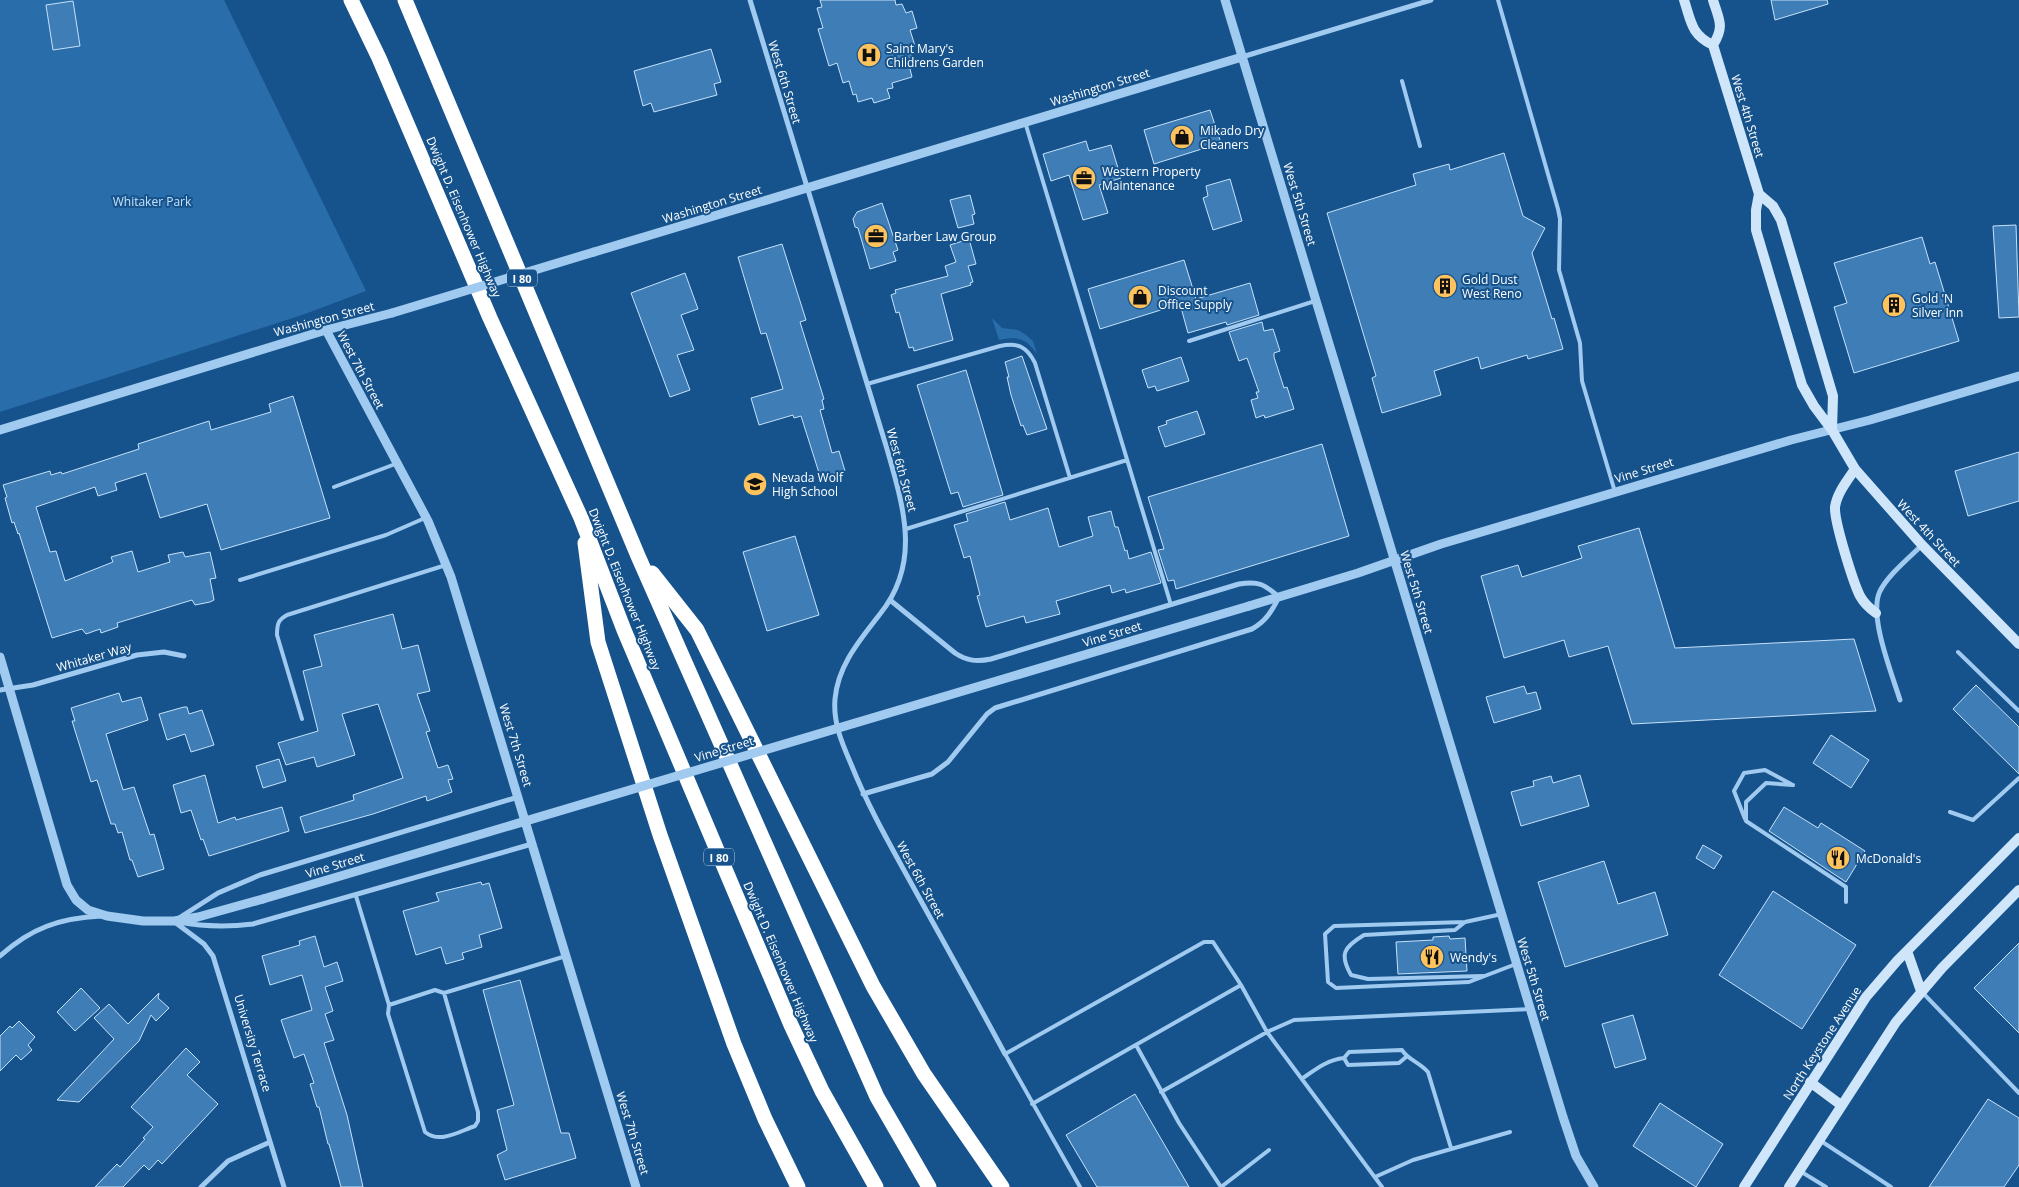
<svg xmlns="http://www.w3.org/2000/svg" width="2019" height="1187" viewBox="0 0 2019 1187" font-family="'Open Sans',sans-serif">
<rect width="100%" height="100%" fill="#16538c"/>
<!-- green -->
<path fill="#296daa" d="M0 0H224L366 291 305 314 0 412Z
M992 318 1002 328 1018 330 1026 335 1033 341 1037 354C1026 338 1018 336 999 340Z"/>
<!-- building -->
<path fill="#3e7db5" stroke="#c6e2fb" d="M820 0H895L896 5 902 4 906 13 912 11 917 28 910 30 915 46 909 48 915 67 910 69 912 77 892 83 893 88 887 89 890 98 874 103 872 98 858 102 856 94 853 95 849 81 843 83 837 63 829 66 818 29 823 28 817 8 822 7Z
M1771 0H1827L1828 4 1775 20Z
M73 1 80 46 53 50 46 5Z
M711 49 721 82 714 84 717 95 654 112 651 103 643 106 634 71Z
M1210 110 1221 143 1154 164 1144 130Z
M1086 141 1089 151 1111 145 1121 178 1099 185 1108 213 1083 220 1069 175 1051 181 1043 154Z
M1504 153 1523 216 1545 228 1532 253 1552 319 1554 318 1563 349 1528 359 1527 355 1481 369 1478 357 1434 371 1441 395 1382 413 1372 378 1376 376 1327 213 1416 185 1413 174 1449 164 1450 170Z
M1230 179 1242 221 1213 230 1203 198 1208 196 1206 186Z
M970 195 975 214 972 215 974 224 958 228 950 200Z
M882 203 898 250 893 252 896 261 870 269 858 228 855 227 853 219 857 212Z
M2016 225 2019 317 1999 318 1993 226Z
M1922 237 1930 264 1935 262 1959 341 1854 373 1834 307 1847 303 1834 263Z
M969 239 976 264 968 266 973 282 970 283 971 285 941 294 953 340 914 351 913 347 909 348 899 312 896 313 891 295 896 293 895 290 948 276 945 266 956 262 950 245Z
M782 244 806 320 800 322 824 399 822 400 824 409 820 410 832 453 839 451 845 471 826 475 820 476 801 416 794 418 793 415 759 425 751 398 783 389 766 333 761 334 738 257Z
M1184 260 1196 299 1250 283 1259 315 1227 325 1226 322 1188 333 1180 304 1100 329 1088 289Z
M685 273 698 309 681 315 694 350 677 355 690 390 670 397 631 293Z
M1262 322 1264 331 1273 329 1280 351 1274 353V357L1284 388 1287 387 1294 409 1265 418 1264 415 1256 418 1251 400 1258 398 1256 392H1259L1247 358 1239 361 1229 332Z
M1022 356 1047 429 1027 435 1023 425 1021 426 1011 395 1007 377H1009L1005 362Z
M1181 357 1189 381 1157 391 1155 386 1148 388 1142 370Z
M966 370 1003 495 963 507 958 492 951 494 917 385Z
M293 396 330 518 221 550 207 504 160 518 146 473 115 483 117 490 98 496 95 487 36 507 50 552 56 551 65 581 113 562 111 557 132 551 138 572 170 562 168 555 183 552 185 557 210 552 216 578 210 579 214 600 210 602 195 605 192 600 117 623 118 627 101 633 100 629 86 634 82 629 52 638 19 533 18 534 14 522 12 523 5 498 7 497 3 485 50 471 51 475 61 472 62 474 139 449 138 444 209 421 211 430 271 412 269 404Z
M1197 411 1205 434 1165 447 1158 427 1167 424 1166 421Z
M1322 444 1349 536 1176 589 1174 580 1168 581 1158 550 1164 549 1148 497Z
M2019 452V501L1968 516 1955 471Z
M1005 502 1010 520 1048 508 1059 547 1093 536 1088 517 1111 511 1115 527H1118L1125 551 1127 550 1129 559 1151 552 1161 583 1126 593 1125 589 1112 593 1110 585 1056 601 1060 614 1026 623 1024 616 986 627 977 596 980 595 970 556 964 558 954 525 968 521 966 514Z
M1639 528 1675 648 1854 639 1876 711 1632 724 1608 646 1569 657 1564 640 1504 658 1481 576 1518 565 1522 577 1582 558 1578 546Z
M795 536 819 615 767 631 743 552Z
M393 614 402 649 418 645 430 691 417 694 430 731 426 732 438 768 448 765 453 779 448 780 452 792 427 801 426 796 373 814 305 833 300 817 354 800 353 795 403 778 378 704 342 714 355 755 317 767 314 757 286 765 278 743 318 731 303 671 322 666 314 635Z
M1976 685 2019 727V774L1953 709Z
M1524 686 1527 694 1536 692 1541 709 1494 723 1486 697Z
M119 693 122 702 141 697 148 720 106 734 123 790 134 787 150 835 154 834 164 869 138 877 132 860H130L122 832 118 833 115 824H111L97 780 91 782 72 721H75L71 708Z
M184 707H187L189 714 202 710 214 745 191 752 185 734 167 740 159 714Z
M1831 735 1869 760 1851 788 1813 763Z
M279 759 286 781 263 788 256 766Z
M205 775 218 823 235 817 236 820 282 807 289 831 209 856 203 839 201 840 191 810 181 813 173 785Z
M1580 775 1589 806 1521 826 1511 792 1534 786 1533 781 1551 776 1553 783Z
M1784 807 1818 828 1821 823 1865 851 1846 882 1769 831Z
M1703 845 1722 856 1714 869 1696 858Z
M1604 861 1618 904 1655 892 1668 935 1565 967 1538 882Z
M481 882 482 885 489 883 502 928 479 935 482 947 462 953 464 959 446 964 441 947 416 955 403 911 439 901 436 893Z
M1773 891 1856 945 1802 1029 1719 975Z
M315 936 324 967 337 962 343 981 325 987 333 1011 325 1014 334 1040 324 1043 347 1115 363 1187H341L329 1144H328L319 1107H317L310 1084 314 1083 304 1054 294 1058 281 1020 312 1010 302 975 270 985 262 956 300 945 299 941Z
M1449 936 1450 939 1465 938 1467 971 1398 974 1396 942 1433 940V937Z
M2019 943V1033L1974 988Z
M520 980 561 1133H569L576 1158 505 1180 497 1155 507 1150 497 1110 514 1105 483 990Z
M81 988 100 1008 75 1031 57 1012Z
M159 993 158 998 169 1008 156 1021 151 1015 139 1041 79 1102 57 1100 114 1039 94 1018 109 1004 128 1024Z
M1633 1015 1646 1059 1615 1068 1602 1024Z
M19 1021 35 1037 28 1045 32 1050 21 1060 16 1055 0 1071V1036L10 1026 12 1028Z
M186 1048 200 1062 187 1075 218 1104 162 1164 158 1160 149 1170 144 1165 123 1187H95L117 1164 120 1167 145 1139 143 1138 153 1127 131 1107Z
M1135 1094 1189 1187H1097L1066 1135Z
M1988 1099 2019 1118V1165L2004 1187H1929Z
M1660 1103 1723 1144 1696 1187 1633 1146Z"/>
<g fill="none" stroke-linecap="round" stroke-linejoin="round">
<!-- service -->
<path stroke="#a0caef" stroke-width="4" d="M1498 0 1558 209 1560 219 1559 270 1580 343 1582 381 1615 492
M1402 81 1420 146
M1025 122 1171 605
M1189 341 1315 301
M867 384 1000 346C1018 342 1027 347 1035 363L1070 478
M334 487 398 463
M906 529 1127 460
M240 580 386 535 425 518
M1958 652 2019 711
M302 719 277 635C277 624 278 620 287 615L446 565
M1793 785 1766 783 1746 802V821L1846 887V902
M1950 812 1973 820 2019 778
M1745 819 1734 791 1744 773 1765 770 1791 784
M356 896 389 1005 388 1014 425 1132C440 1144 458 1132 475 1126L478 1121V1112L444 993
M1502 914 1465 922 1334 926 1325 934 1328 982 1336 988 1469 982 1516 964
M1465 922 1455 930 1364 935C1344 947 1339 954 1351 975L1368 979 1483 976
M1922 992 2019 1093
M389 1005 435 990 444 993 566 956
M1136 1045 1179 1123 1221 1187
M1344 1058 1349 1052 1402 1050C1407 1059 1419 1062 1428 1072L1451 1148
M1303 1078C1316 1069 1327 1060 1344 1058L1348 1065 1399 1063 1406 1057
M1161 1092 1267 1032 1294 1020 1530 1009
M1032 1104 1241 985
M1821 1141 1891 1187
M1800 1171 1826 1187
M1375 1177 1413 1160 1510 1132
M1080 1187 1005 1054 1204 942H1213L1241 985 1267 1032 1382 1187
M1221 1187 1269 1150"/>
<!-- minor -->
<path stroke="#a0caef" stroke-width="5" d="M750 0 887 449C903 506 922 562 880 614 860 640 838 665 835 699 833 723 842 743 851 764 869 809 893 850 916 892 946 946 976 1000 1005 1054
M1242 57 1431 0
M0 690 33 685 137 655 164 652 184 656
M1900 700C1892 674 1868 615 1880 591 1889 574 1908 559 1922 545
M863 794 932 774 948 762 987 714 995 708 1252 629C1266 621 1272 611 1279 597 1264 584 1259 581 1239 584L991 659C977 662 967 661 955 653L890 600
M179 918 218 893 260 875 518 797
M179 922C205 927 227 927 253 924L532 844
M176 923 204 944 213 956 284 1187
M0 956C31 928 60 918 101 916
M201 1187 228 1161 270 1142"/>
<!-- tertiary -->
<path stroke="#a0caef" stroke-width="9" d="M1225 0 1563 1117 1576 1156 1594 1187
M594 252 1242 57
M326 330 428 521 451 577 636 1187
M0 430 326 330 392 313
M1249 606 1358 573 1441 544 1791 440 1870 420 2019 376
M0 657 67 885 76 900 88 910 107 916 143 921H174L198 917 263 899"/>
<!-- secondary -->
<path stroke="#cee5fa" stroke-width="10" d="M1684 0C1691 21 1691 35 1713 45
M1713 0C1719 20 1725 26 1713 45L1759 194 1756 210V230L1802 385 1814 406 1832 430 1855 469 1922 545 2019 644
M1759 194 1773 206 1781 220 1833 396 1832 430
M1855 469C1847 481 1837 493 1835 507 1834 521 1853 582 1860 596 1864 603 1869 608 1876 613
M1907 951 1921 991
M1810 1082 1841 1105
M1744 1187 1866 997 1897 961 2019 838
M1789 1187 1896 1022 1942 968 2019 890"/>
<!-- motorway -->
<path stroke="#fff" stroke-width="15" d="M351 0 379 58 490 318 581 518 624 630 791 1025 822 1091 876 1187
M405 0 638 556 877 1097 929 1187
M585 543 598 642 660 835 734 1044 765 1119 798 1187
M652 573 697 630 873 986 924 1074 1002 1187"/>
<!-- tertiary-bridge -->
<path stroke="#a0caef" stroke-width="9" d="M392 313 594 252
M263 899 1249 606"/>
</g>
<!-- icons -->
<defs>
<g id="hospital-disc" transform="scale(1.25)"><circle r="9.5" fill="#ffc35e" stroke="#16538c"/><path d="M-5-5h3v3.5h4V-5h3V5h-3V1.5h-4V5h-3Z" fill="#111"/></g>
<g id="shop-disc" transform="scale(1.25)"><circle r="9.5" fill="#ffc35e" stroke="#16538c"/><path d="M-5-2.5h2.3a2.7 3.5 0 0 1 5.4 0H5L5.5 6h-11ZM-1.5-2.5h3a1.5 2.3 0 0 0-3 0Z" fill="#111"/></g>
<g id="office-disc" transform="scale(1.25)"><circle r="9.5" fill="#ffc35e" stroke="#16538c"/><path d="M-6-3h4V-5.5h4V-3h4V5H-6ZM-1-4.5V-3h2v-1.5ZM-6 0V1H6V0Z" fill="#111"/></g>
<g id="building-disc" transform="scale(1.25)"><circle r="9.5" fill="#ffc35e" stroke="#16538c"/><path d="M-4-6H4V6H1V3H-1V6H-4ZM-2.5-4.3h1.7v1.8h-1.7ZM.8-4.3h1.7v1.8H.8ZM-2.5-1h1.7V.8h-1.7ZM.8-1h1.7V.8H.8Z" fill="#111"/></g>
<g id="school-disc" transform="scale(1.25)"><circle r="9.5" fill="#ffc35e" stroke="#16538c"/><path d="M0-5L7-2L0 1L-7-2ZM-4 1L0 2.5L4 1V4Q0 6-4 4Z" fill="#111"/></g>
<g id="restaurant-disc" transform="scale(1.25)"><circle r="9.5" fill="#ffc35e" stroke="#16538c"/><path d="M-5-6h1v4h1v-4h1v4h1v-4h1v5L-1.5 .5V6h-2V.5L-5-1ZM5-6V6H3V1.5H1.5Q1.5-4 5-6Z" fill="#111"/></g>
</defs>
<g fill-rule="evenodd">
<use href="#hospital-disc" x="869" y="55"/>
<use href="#shop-disc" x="1182" y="137"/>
<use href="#office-disc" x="1084" y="178"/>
<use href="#office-disc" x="876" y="236"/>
<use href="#building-disc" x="1445" y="286"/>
<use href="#shop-disc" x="1140" y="297"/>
<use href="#building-disc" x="1894" y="305"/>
<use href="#school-disc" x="755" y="484"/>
<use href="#restaurant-disc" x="1838" y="858"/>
<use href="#restaurant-disc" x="1432" y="957"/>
</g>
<g text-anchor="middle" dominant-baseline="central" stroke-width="4" stroke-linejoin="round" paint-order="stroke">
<!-- shield labels -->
<g fill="#16538c" stroke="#b9cbdc" stroke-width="1">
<rect x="507" y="269.5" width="30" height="17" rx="4"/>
<rect x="704" y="848.5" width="30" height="17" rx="4"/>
</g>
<g font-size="11" font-weight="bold" fill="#fff">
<text x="522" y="278">I 80</text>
<text x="719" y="857">I 80</text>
</g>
<!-- poi labels -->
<g font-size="12" fill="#fff" stroke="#16538c" text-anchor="start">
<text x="886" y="48">Saint Mary's<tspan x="886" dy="14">Childrens Garden</tspan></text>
<text x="1200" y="130">Mikado Dry<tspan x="1200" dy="14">Cleaners</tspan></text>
<text x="1102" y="171">Western Property<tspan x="1102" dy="14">Maintenance</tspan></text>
<text x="894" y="236">Barber Law Group</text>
<text x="1462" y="279">Gold Dust<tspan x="1462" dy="14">West Reno</tspan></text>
<text x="1158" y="290">Discount<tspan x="1158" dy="14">Office Supply</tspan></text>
<text x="1912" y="298">Gold 'N<tspan x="1912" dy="14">Silver Inn</tspan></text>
<text x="772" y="477">Nevada Wolf<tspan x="772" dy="14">High School</tspan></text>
<text x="1856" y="858">McDonald's</text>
<text x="1450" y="957">Wendy's</text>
</g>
<!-- street labels -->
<g font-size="12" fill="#fff" stroke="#16538c">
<text transform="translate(785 82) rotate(73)">West 6th Street</text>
<text transform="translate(1100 87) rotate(-17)">Washington Street</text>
<text transform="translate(1748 116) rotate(73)">West 4th Street</text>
<text transform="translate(712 204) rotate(-17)">Washington Street</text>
<text transform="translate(1300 204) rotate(73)">West 5th Street</text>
<text transform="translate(464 217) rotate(67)">Dwight D. Eisenhower Highway</text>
<text transform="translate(324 319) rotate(-15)">Washington Street</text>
<text transform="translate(361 370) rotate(62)">West 7th Street</text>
<text transform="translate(902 470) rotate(75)">West 6th Street</text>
<text transform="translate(1644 470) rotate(-17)">Vine Street</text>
<text transform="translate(1929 533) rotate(47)">West 4th Street</text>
<text transform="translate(625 589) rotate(68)">Dwight D. Eisenhower Highway</text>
<text transform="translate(1417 592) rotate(73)">West 5th Street</text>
<text transform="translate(1112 634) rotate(-17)">Vine Street</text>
<text transform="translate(94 657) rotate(-16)">Whitaker Way</text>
<text transform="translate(516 745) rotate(73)">West 7th Street</text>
<text transform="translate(724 749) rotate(-17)">Vine Street</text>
<text transform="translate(335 865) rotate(-17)">Vine Street</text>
<text transform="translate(921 880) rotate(61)">West 6th Street</text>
<text transform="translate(781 962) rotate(67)">Dwight D. Eisenhower Highway</text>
<text transform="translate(1534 979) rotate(73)">West 5th Street</text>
<text transform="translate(253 1043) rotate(73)">University Terrace</text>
<text transform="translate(1822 1043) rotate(-57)">North Keystone Avenue</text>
<text transform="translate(633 1133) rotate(73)">West 7th Street</text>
</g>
<!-- park labels -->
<g font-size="12" fill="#c6e2fb" stroke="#16538c">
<text x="152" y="201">Whitaker Park</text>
</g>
</g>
</svg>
